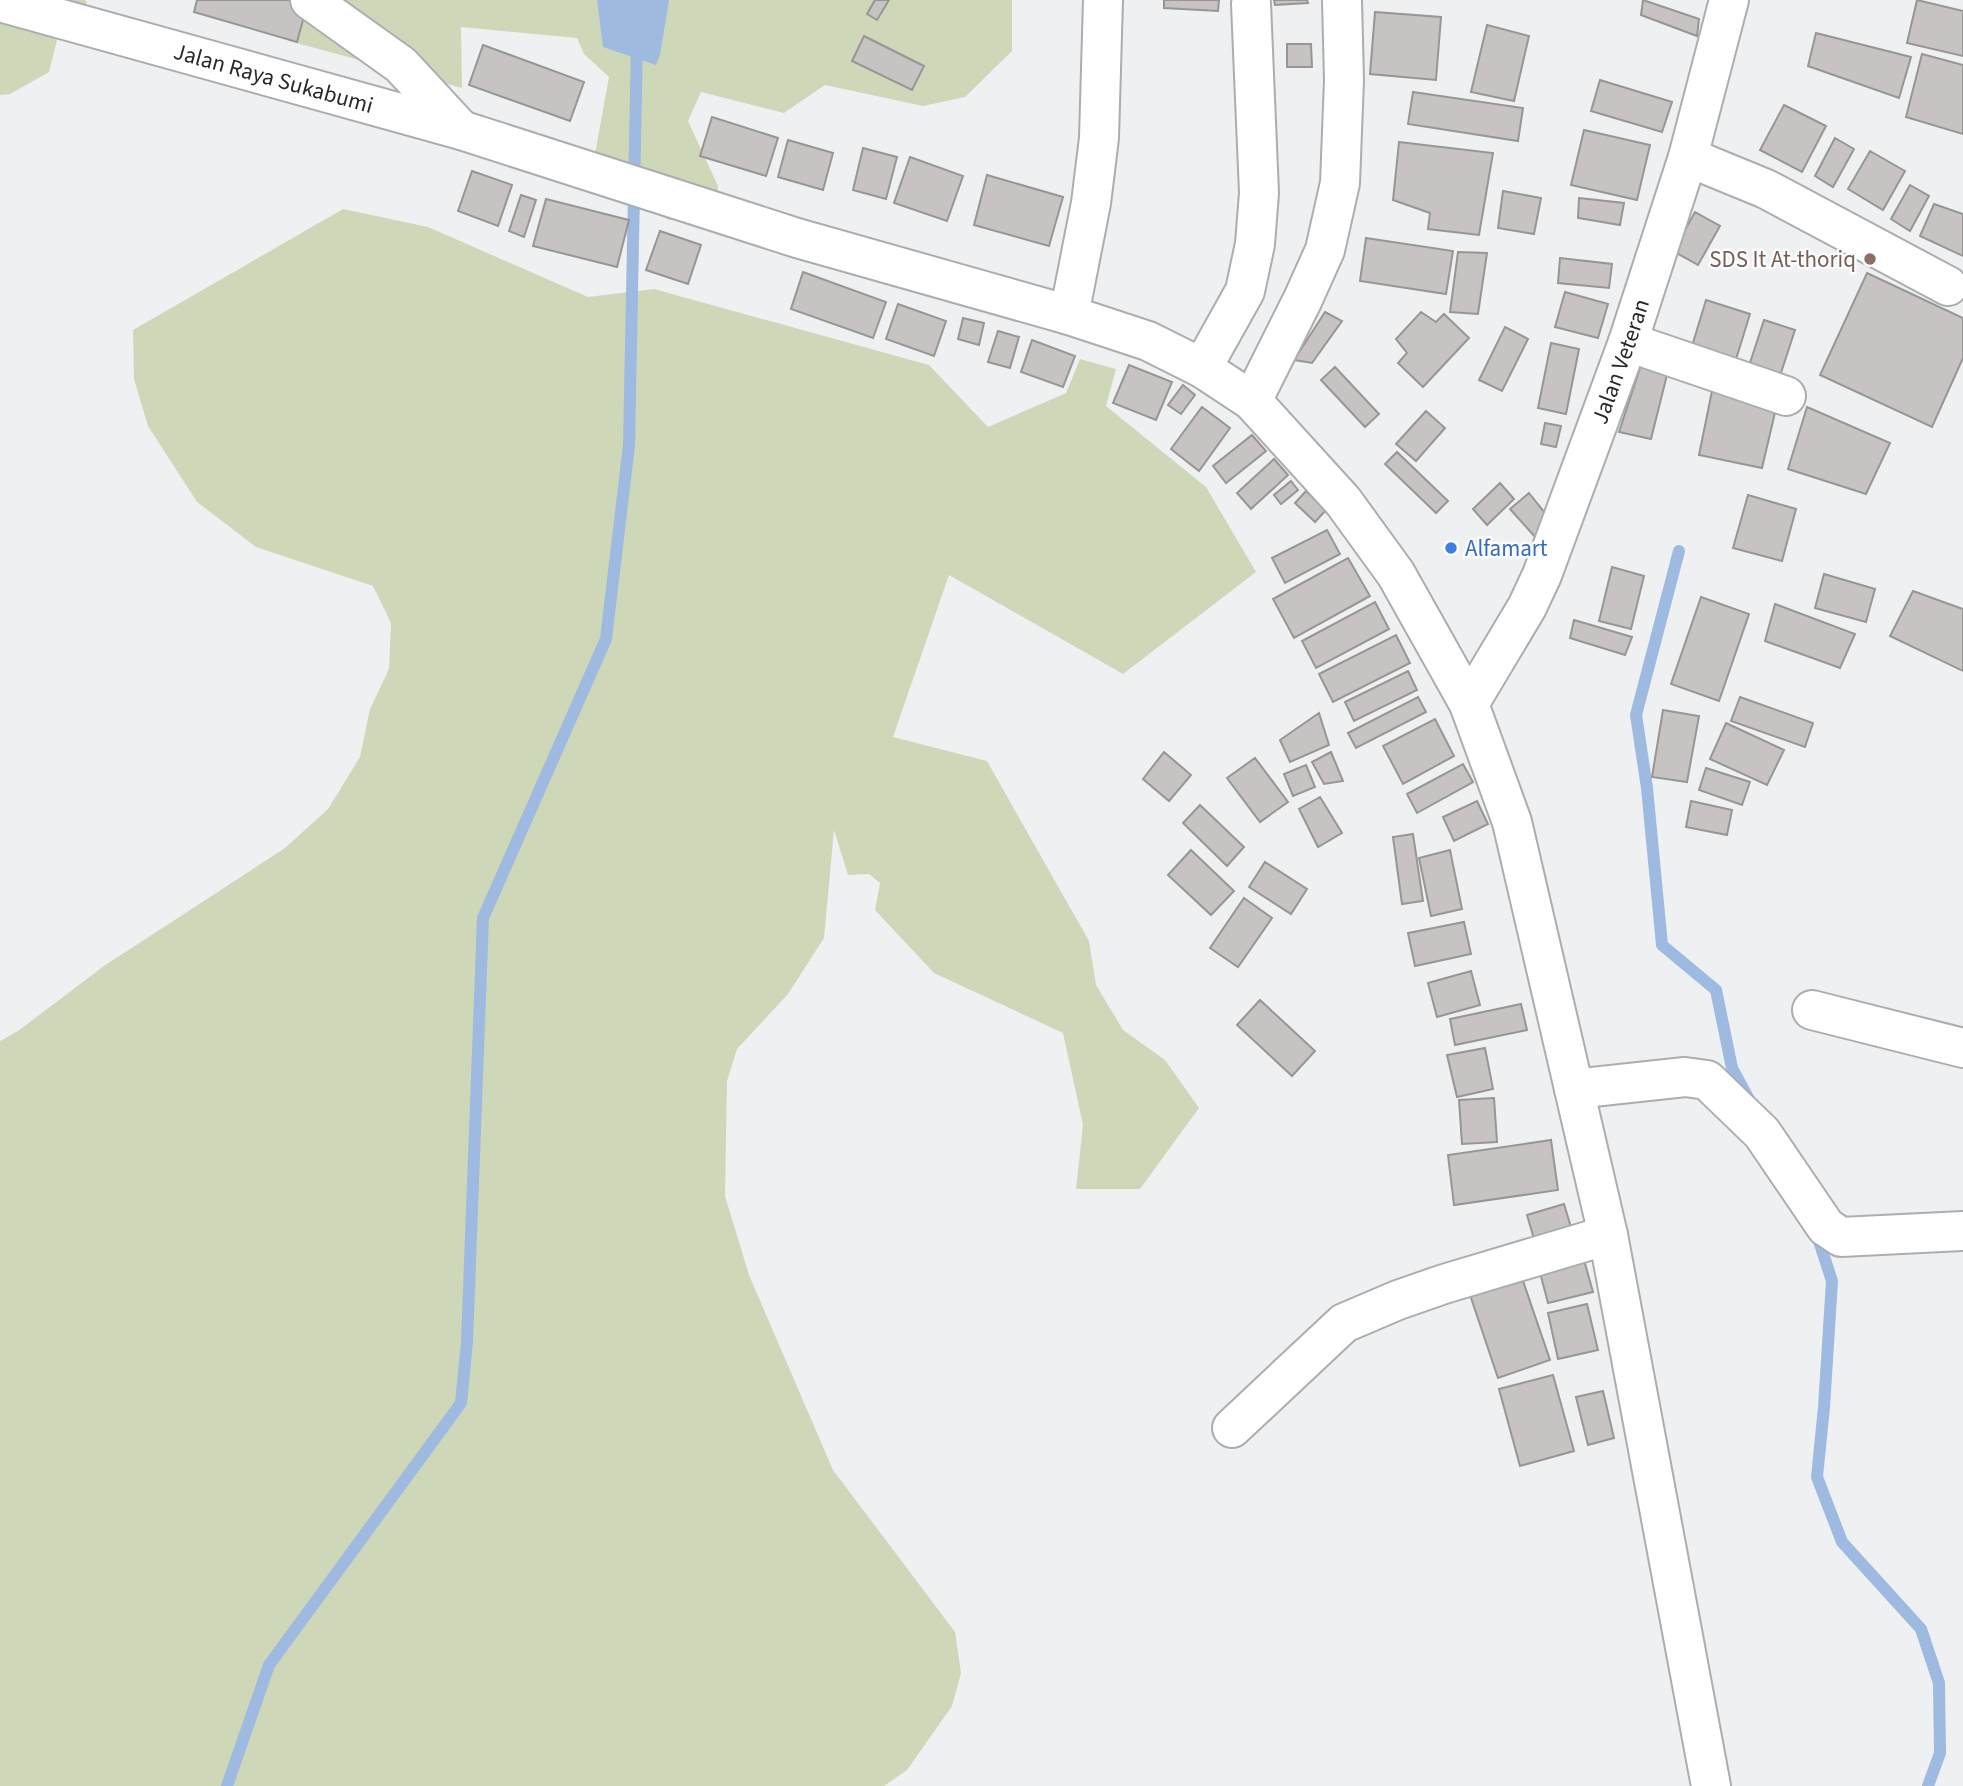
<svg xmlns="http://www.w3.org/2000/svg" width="1963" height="1786" viewBox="0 0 1963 1786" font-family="'Source Sans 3',sans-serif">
<rect width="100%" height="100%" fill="#eff0f2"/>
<!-- green -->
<path fill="#ced8b8" d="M0 0H85L87 3 60 28 49 72 10 94 0 95Z
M273 0H1012V51L965 97 923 106 825 85 784 113 701 92 688 121 718 186 716 220H669L608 189 595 154 609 77 584 54 577 38 461 27 462 88 289 41Z
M343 209 428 227 588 297 654 289 929 365 988 427 1066 393 1080 359 1116 369 1106 406 1206 487 1256 572 1123 674 949 575 893 737 987 761 1089 941 1096 985 1123 1030 1165 1060 1199 1108 1140 1189H1076L1083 1125 1063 1033 934 973 875 910 880 883 869 874 848 875 834 830 824 938 788 994 737 1049 727 1081 725 1196 749 1275 833 1470 955 1632 961 1673 952 1706 907 1770 884 1786H0V1041L18 1031 104 966 285 848 328 809 360 757 370 709 389 669 391 623 373 586 256 547 197 502 148 426 134 379 133 330Z"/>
<!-- water -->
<path fill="#9ebae1" d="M597 0H669L660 55 656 65 603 47Z"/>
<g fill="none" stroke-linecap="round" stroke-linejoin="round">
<!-- stream -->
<path stroke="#9ebae1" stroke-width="12" d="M1679 551 1636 715 1647 788 1662 945 1716 990 1732 1068 1751 1103
M1816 1232 1832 1281 1824 1407 1817 1477 1842 1542 1921 1629 1939 1683 1940 1753 1928 1786
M227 1786 269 1665 461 1403 467 1342 483 918 606 639 629 445 637 42"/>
</g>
<!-- building -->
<path fill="#c6c3c2" stroke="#989694" stroke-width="2" d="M197 0H302L308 2 297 42 194 12Z
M875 0H889L877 20 867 14Z
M1164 0H1219L1218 11 1164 8Z
M1274 0H1307L1308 3 1275 5Z
M1643 0 1699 19 1697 36 1641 15Z
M1917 0 1963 11V56L1907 43Z
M1375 12 1441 17 1436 80 1370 74Z
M1487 25 1529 36 1514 101 1471 92Z
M1816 33 1911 57 1899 98 1808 66Z
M864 36 924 66 912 90 852 61Z
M1287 44H1311L1312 67H1287Z
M483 45 584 82 570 121 469 85Z
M1922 54 1963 65V134L1906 117Z
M1600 80 1672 102 1662 132 1591 111Z
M1413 92 1523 108 1518 141 1408 124Z
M1784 105 1826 126 1802 172 1760 150Z
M712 117 778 138 766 176 700 156Z
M1584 130 1650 145 1637 200 1571 185Z
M1835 138 1854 149 1833 187 1815 176Z
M788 140 833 153 823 190 778 177Z
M1399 142 1493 153 1479 235 1428 229 1430 213 1393 200Z
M863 148 897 157 886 199 853 190Z
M1870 151 1905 171 1883 210 1848 189Z
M910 157 963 176 947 221 894 203Z
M472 171 512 185 498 226 458 211Z
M987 175 1063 197 1049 246 974 225Z
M1910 185 1929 196 1910 231 1891 219Z
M1503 191 1541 198 1534 234 1498 228Z
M521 195 536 200 524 237 509 231Z
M1579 198 1624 203 1620 225 1578 218Z
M546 199 629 220 617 267 533 246Z
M1934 204 1963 214V256L1920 236Z
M1695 212 1720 226 1698 265 1673 251Z
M660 231 701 245 688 284 646 270Z
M1366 238 1453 251 1446 294 1360 281Z
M1458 252 1487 253 1478 314 1450 312Z
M1560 258 1612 264 1609 288 1558 283Z
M803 272 886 302 873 338 791 309Z
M1867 273 1963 318V358L1932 427 1820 375Z
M1565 292 1608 304 1598 338 1555 327Z
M1706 300 1750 314 1733 369 1689 356Z
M898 304 946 321 934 356 886 339Z
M1325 312 1342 321 1312 363 1294 360Z
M1421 312 1436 322 1444 314 1469 338 1423 387 1398 363 1407 353 1396 339Z
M963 318 984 323 979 345 958 339Z
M1764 320 1795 330 1778 382 1747 372Z
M1505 327 1528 339 1502 391 1479 380Z
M998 331 1019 337 1010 368 988 362Z
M1032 340 1075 356 1063 387 1021 372Z
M1551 343 1579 349 1566 414 1538 408Z
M1643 359 1669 367 1651 439 1619 432Z
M1129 365 1172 382 1156 420 1113 403Z
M1335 367 1379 414 1365 427 1321 380Z
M1183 385 1195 395 1181 414 1168 405Z
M1712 391 1777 404 1762 468 1699 455Z
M1202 407 1230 428 1199 471 1171 449Z
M1807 407 1890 443 1866 494 1788 469Z
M1426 411 1445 428 1416 461 1396 444Z
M1545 423 1561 426 1556 447 1541 444Z
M1252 435 1266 451 1226 483 1213 466Z
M1397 452 1448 501 1436 513 1385 464Z
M1274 459 1288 475 1251 509 1237 493Z
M1291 481 1298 490 1281 504 1274 495Z
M1500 483 1514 499 1487 525 1473 509Z
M1306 491 1326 510 1315 522 1295 503Z
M1529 493 1553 523 1536 538 1510 509Z
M1748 495 1796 509 1782 561 1733 548Z
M1327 530 1340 554 1285 583 1272 558Z
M1348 558 1370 596 1294 638 1273 599Z
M1612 567 1644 576 1631 629 1599 621Z
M1824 574 1875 589 1866 622 1815 608Z
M1913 591 1963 609V671L1890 636Z
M1701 597 1749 614 1719 701 1671 684Z
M1375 602 1389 629 1316 668 1302 641Z
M1775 604 1855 634 1840 668 1765 641Z
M1574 620 1632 637 1625 655 1570 638Z
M1396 635 1410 663 1333 702 1319 674Z
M1408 671 1417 690 1354 721 1345 702Z
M1418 697 1426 712 1356 748 1348 733Z
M1740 697 1813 723 1805 747 1731 721Z
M1663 710 1699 716 1687 782 1652 777Z
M1319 713 1329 745 1290 762 1280 740Z
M1435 719 1454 756 1403 784 1383 746Z
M1726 723 1784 750 1767 785 1710 759Z
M1164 752 1191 775 1169 801 1143 779Z
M1331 752 1343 781 1324 784 1312 762Z
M1255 758 1288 802 1260 822 1227 778Z
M1463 764 1473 782 1417 813 1407 794Z
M1306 765 1315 787 1293 796 1284 774Z
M1706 768 1750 782 1742 805 1699 790Z
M1320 797 1342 833 1318 847 1299 809Z
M1477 801 1488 824 1454 841 1443 817Z
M1691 801 1732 810 1727 835 1686 827Z
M1200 805 1244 847 1227 866 1183 823Z
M1413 834 1423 901 1402 904 1393 837Z
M1191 850 1234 891 1211 915 1168 875Z
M1450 850 1462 909 1431 916 1419 858Z
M1265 862 1307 889 1291 914 1249 887Z
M1244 898 1272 918 1238 967 1210 948Z
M1464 922 1471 954 1415 966 1408 933Z
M1471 971 1480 1005 1437 1017 1428 983Z
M1260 1000 1315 1051 1292 1076 1237 1025Z
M1521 1004 1527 1030 1455 1045 1450 1019Z
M1485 1048 1493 1089 1457 1097 1447 1055Z
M1494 1098 1497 1142 1462 1144 1459 1100Z
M1551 1140 1558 1190 1454 1205 1448 1155Z
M1564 1204 1574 1237 1537 1249 1527 1215Z
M1582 1253 1593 1292 1548 1303 1538 1265Z
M1522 1278 1550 1360 1498 1378 1470 1295Z
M1587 1304 1598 1350 1558 1359 1548 1313Z
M1553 1375 1574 1451 1520 1466 1499 1389Z
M1603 1391 1614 1438 1588 1445 1576 1397Z"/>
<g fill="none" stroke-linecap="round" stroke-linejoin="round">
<!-- minor casing -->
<g stroke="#acadaf" stroke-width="42">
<g id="minor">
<path d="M310 0 401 65 461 130"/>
<path d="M1688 157 1766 189 1948 286"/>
<path d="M1069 315 1091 203 1099 138 1103 0"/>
<path d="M1628 342 1786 396"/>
<path d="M1202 368 1245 291 1255 244 1259 193 1251 4"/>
<path d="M1252 401 1303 299 1325 250 1340 183 1344 80 1342 0"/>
<path id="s1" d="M1469 704 1527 607 1542 575 1628 342 1688 157 1729 0"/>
<path d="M1812 1010 1963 1048"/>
<path d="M1574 1089 1685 1077 1707 1080 1762 1133 1826 1227 1841 1237 1963 1231"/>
<path d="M1232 1428 1344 1323 1398 1300 1444 1284 1608 1235"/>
</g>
</g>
<!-- highway casing -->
<g stroke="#acadaf" stroke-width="42">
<g id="highway">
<path id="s2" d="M0 2 461 130 797 238 1069 315 1148 341 1202 368 1252 401 1343 501 1396 574 1469 704 1512 822 1608 1235 1711 1786"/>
</g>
</g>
<!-- minor -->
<use href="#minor" stroke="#fff" stroke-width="38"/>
<!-- highway -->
<use href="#highway" stroke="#fff" stroke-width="38"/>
</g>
<!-- markers -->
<circle fill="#8d6e63" stroke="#fcfdff" stroke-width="2.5" cx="1870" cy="259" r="7"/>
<circle fill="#3f7fe0" stroke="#fcfdff" stroke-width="2.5" cx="1451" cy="548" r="7"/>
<g text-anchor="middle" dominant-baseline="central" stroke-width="5" stroke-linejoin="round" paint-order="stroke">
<!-- street labels -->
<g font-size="23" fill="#282829" stroke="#fcfdff">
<text stroke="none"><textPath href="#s2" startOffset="284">Jalan Raya Sukabumi</textPath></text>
<text stroke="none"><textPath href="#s1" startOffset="376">Jalan Veteran</textPath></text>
</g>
<!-- education labels -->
<g font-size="23" fill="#785e54" stroke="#fcfdff" text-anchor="end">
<text x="1856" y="259">SDS It At-thoriq</text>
</g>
<!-- shop labels -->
<g font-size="23" fill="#366cbe" stroke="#fcfdff" text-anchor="start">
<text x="1465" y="548">Alfamart</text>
</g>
</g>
</svg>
